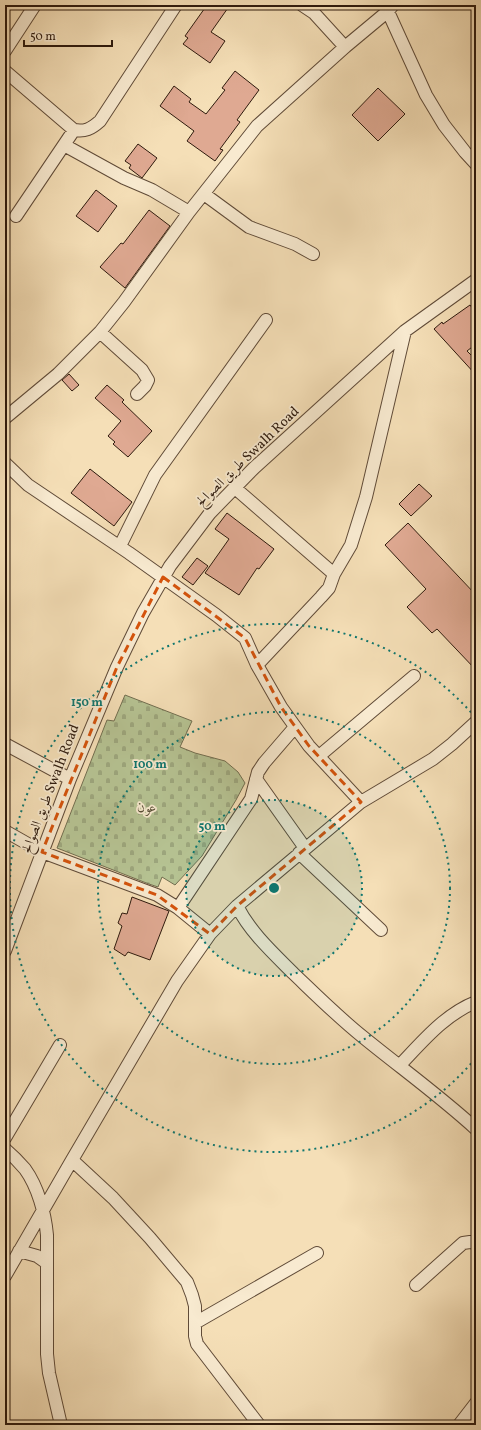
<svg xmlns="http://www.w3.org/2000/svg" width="481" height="1430" viewBox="0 0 481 1430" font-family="Vollkorn,Amiri,serif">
<defs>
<pattern id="cemetery-stones" width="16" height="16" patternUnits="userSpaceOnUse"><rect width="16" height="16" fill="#b6c393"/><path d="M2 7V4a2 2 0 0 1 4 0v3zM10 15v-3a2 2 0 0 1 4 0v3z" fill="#9da77e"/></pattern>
</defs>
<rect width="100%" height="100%" fill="#f5dfb7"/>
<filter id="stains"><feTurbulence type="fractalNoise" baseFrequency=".005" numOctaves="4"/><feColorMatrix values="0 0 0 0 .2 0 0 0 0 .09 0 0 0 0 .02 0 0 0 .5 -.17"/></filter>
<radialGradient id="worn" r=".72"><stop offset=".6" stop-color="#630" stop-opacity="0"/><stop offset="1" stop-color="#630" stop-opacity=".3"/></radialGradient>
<!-- cemetery -->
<path fill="url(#cemetery-stones)" stroke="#726e50" d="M125 695 192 721 180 747 195 753 225 761 238 772 245 783 236 800 202 856 175 885 162 877 158 887 149 884 57 848 107 720 114 721Z"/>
<!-- building -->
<path fill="#dfa992" stroke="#2e1a0d" d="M207 5H230L211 32 225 41 210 63 183 44 188 38 185 36Z
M235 71 259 90 237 120 240 122 220 149 223 150 215 161 187 141 194 131 160 106 174 86 191 99 189 102 206 114 225 90 222 88Z
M378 88 405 114 378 141 352 115Z
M138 144 157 158 142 178 129 168 131 165 125 161Z
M96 190 117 206 98 232 76 216Z
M149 210 170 226 125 288 100 267 121 243 123 244Z
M470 305 476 313V344L467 351 476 360V375L434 329 442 322 443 324Z
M69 374 79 385 72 391 62 380Z
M107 385 124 400 122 402 152 431 128 457 113 444 115 442 108 436 121 421 95 398Z
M90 469 132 502 114 526 71 493Z
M419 484 432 496 411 516 399 504Z
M227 513 274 549 259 569 257 568 239 595 205 573 229 539 215 529Z
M408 523 476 595V670L437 629 432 633 407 607 426 589 385 545Z
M197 558 208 566 193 585 182 577Z
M132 897 169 911 150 960 128 952 125 956 114 949 122 926 118 923 122 913 127 914Z"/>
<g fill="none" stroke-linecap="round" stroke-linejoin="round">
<!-- minor casing -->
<g stroke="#604b38" stroke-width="14">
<path id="minor" d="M302 5 314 13 345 47
M385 5 426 95 444 125 465 152 476 164
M5 51 35 5
M5 71 74 130
M64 145 124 178 152 190 189 212
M204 194 249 227 295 244 313 254
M16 216 74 130C85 132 91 129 100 121L176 5
M100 332 142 370 148 380 145 386 137 394
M5 418 58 374 100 332 124 302 189 212 257 126 345 47 387 12 393 5
M5 463 28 485 129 553 216 615 245 638 257 665 281 707 309 746 361 802
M235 488 334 574 329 588 321 597 257 665
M120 546 155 475 266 320
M334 574 351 545 366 497 405 331
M5 744 70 779
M319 756 414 676
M256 779 305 848
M5 831 42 852 157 895 178 908 210 934
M299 853 381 930
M237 906C250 932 273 953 293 973 316 995 338 1017 363 1037 401 1068 440 1096 476 1129
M178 908 251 799 258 772 264 763 295 727
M5 951 70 779 117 667 143 613 170 566 210 513 254 468 405 331 476 280
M400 1065C422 1042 445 1014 476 1002
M5 1138 60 1045
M5 1149C12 1155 19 1162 25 1169 38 1187 45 1213 47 1235V1354L49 1373 61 1425
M72 1160 113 1198 150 1238 187 1282 192 1295 195 1306V1336L197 1344 259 1425
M19 1251 37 1256 47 1263
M5 1276 72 1160 177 981 210 934 237 906 361 802 433 759 452 744 476 722
M416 1285 463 1243 470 1242 476 1243
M195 1323 317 1253
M459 1425 476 1403"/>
</g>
<!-- minor -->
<use href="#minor" stroke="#f8ead0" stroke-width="12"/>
</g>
<!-- marked area -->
<path fill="none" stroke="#d5530c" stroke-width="3" stroke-dasharray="8 5" stroke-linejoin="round" d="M163 577 245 638 281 707 309 746 361 802 237 906 210 934 157 895 42 852 117 667Z"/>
<!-- distance rings -->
<circle cx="274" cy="888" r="88" fill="#0f766e" fill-opacity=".12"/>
<g fill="none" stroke="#0f766e" stroke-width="2" stroke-dasharray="2 4">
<circle cx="274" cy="888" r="88"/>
<circle cx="274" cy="888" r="176"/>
<path d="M475 1059A264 264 0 1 1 475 717"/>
</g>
<g text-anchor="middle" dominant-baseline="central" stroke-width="3.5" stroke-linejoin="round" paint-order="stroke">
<!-- street labels -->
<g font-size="14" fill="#2e1a0d" stroke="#f8ead0">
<text transform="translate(248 457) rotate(-44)">طريق الصوالح Swalh Road</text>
<text transform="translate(51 789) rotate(-69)">طريق الصوالح Swalh Road</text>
</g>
<!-- park labels -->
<g font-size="14" font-style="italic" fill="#574d35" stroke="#f8ead0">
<text x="147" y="808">عون</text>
</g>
</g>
<circle cx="274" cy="888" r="6" fill="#0f766e" stroke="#f8ead0" stroke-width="2"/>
<g font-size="12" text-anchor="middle" font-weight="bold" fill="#0f766e" stroke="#f8ead0" stroke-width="3.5" stroke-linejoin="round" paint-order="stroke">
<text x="87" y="706">150 m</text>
<text x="150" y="768">100 m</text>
<text x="212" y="830">50 m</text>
</g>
<!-- margin -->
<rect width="481" height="1430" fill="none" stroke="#f5dfb7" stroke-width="20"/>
<rect x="6" y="6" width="469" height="1418" fill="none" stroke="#2e1a0d" stroke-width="2"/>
<rect x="10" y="10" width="461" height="1410" fill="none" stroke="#2e1a0d"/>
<!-- scale -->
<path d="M24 40v6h88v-6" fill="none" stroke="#2e1a0d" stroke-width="2"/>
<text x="30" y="40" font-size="12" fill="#2e1a0d" stroke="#f8ead0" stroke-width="3" paint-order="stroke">50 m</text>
<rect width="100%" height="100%" filter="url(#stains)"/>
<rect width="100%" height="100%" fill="url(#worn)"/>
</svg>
